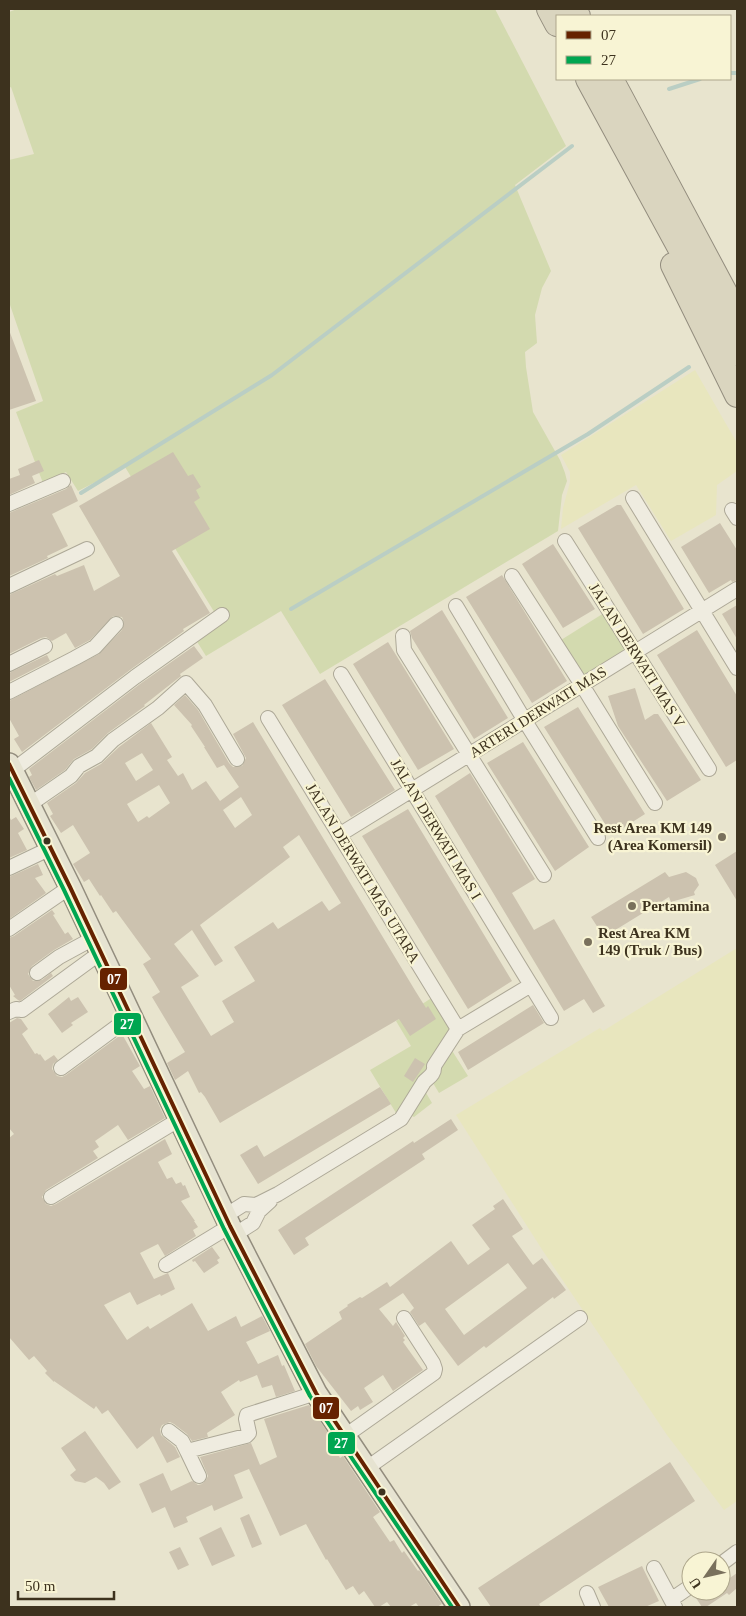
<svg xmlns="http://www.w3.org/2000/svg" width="746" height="1616" viewBox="0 0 746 1616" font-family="Georgia,serif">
<rect width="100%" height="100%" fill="#e8e4ce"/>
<!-- farmland -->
<path fill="#e8e6be" d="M695 370 737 443V471L717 485 716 515 671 541 636 485 561 529 563 508 570 482V472L561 455Z
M737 948V1501L724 1510 667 1435 543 1251 456 1115 600 1028 603 1031Z"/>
<!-- green -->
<path fill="#d3daaf" d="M17 9H495L566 146 515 185 551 271 542 288 535 315 537 343 525 352 526 367 533 412 560 460 565 473 567 481 562 495 558 531 320 674 281 611 206 656 196 640 221 623 125 467 78 491 66 472 43 483 16 412 43 401 9 302V160L34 154 11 87 9 88V12Z
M604 613 627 649 584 676 561 640Z
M433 997 453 1028 446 1041 468 1076 439 1093 433 1083 417 1080 396 1113 370 1070 411 1046 396 1021Z
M425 1091 432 1103 414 1117 410 1115Z"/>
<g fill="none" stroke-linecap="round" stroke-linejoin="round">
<!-- stream -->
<path stroke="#bacec4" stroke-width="4" d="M730 73H737
M669 89 700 79
M81 493 272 375 572 146
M291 609 588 434 689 367"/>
</g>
<!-- building -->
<path fill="#ccc2af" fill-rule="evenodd" d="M9 330 36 401 9 410Z
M173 452 188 476 193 474 201 487 196 490 200 498 194 502 210 529 172 551 210 613 183 629 184 631 130 670 22 752 14 739 19 736 9 718V701L99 654 122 630 124 622 122 617 113 616 90 640 75 648 66 633 52 641 46 637 41 638 9 654V595L55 574 57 576 84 565 94 591 120 576 79 506Z
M39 460 44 471 32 476 35 483 9 495V479L20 475 18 469Z
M71 485 78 501 52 514 68 546 47 556 48 558 9 576V513L66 489Z
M617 505H621L684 609 643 634 578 528Z
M720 523 737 550V580L732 582 731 580 709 593 681 547Z
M553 544 595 609 563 628 522 564Z
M502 575 567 681 532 703 466 597Z
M737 605V639L722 614Z
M442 610 508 718 474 739 412 638 410 631Z
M697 630 737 696V760L726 767 657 655Z
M388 642 454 749 418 770 353 664Z
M194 646 203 658 180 674 181 676 144 705 145 706 108 733 92 749 74 759 65 770 36 790 29 777 32 775 29 769 140 684Z
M47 655 50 661 9 682V673Z
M325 679 395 790 351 817 282 705Z
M635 688 645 720 654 714H658L701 780 667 801 618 726 608 696Z
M185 695 198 710 229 763 233 767 242 766 246 758 233 734 253 722 416 992 426 1008 428 1006 436 1019 410 1036 399 1019 220 1123 205 1097 201 1092 199 1093 188 1071 175 1080 167 1063 185 1052 152 997 160 992 143 964 151 959 116 911 113 913 101 895 100 896 89 879 84 882 73 864 90 853 73 825 61 833 50 816 53 814 47 803 76 783 85 773 101 764 119 747 151 723 172 757 167 760 178 776 183 773 192 790 206 781 220 801 239 787 224 765 217 768 204 747H205L191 726 192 725 174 705ZM142 753 153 770 136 781 125 763ZM159 785 170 803 149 818 147 816 138 822 127 804ZM241 797 252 815 235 828 223 810ZM299 835 341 903 329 911 322 901 278 929 273 922 234 947 255 981 222 1001 234 1022 211 1036 181 987 199 976 174 944 192 930 215 966 223 961 200 925 290 857 283 847Z
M578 707 645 814 612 835 544 727Z
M523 742 589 847 555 871 487 763Z
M470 773 535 879 512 893 534 930 554 919 605 1006 593 1013 584 999 564 1011 435 796Z
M408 809 512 981 468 1009 362 836Z
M9 816 11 820 16 817 24 829 18 833 27 850 9 858Z
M737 851V901L715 865Z
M38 864 43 875 35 878 46 893 9 919V877Z
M665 872 669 877 686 872 696 878 699 885 694 892 695 895 671 902 669 897 604 937 591 917Z
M52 910 55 914 53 915 65 934 68 932 73 939 54 950 32 966 28 974 33 981 42 980 51 973 53 976 20 1001 18 1000 13 996 15 995 9 985V938L14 936Z
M69 997 71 1001 78 997 88 1012 71 1023 73 1025 62 1033 48 1014Z
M533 1005 544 1023 468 1070 458 1052Z
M17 1018 21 1019 28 1029 22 1034 35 1054 37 1053 39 1055 40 1054 45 1061 54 1055 58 1060 53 1064 52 1069 57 1076 62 1077 66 1075 122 1034 140 1066 132 1071 144 1089 150 1086 165 1118 128 1140 118 1125 95 1141 99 1147 93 1151 98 1158 46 1190 42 1197 46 1204 51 1206 56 1204 165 1139 172 1154 158 1162 167 1179 172 1177 176 1184 181 1182 183 1186 185 1185 190 1197 181 1201 195 1221H194L198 1227 193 1230 196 1236 165 1256 158 1244 140 1253 154 1279 168 1273 175 1289 161 1296 160 1294 137 1305 130 1292 104 1305 127 1340 148 1326 150 1329 192 1303 208 1331 236 1316 241 1327 262 1316 270 1331 246 1342 258 1364 278 1355 282 1366 284 1365 295 1391 276 1397 272 1385 262 1388 257 1375 240 1382 239 1380 221 1392 235 1415 207 1433 208 1437 192 1441 187 1434 174 1424 170 1422 162 1425 160 1429 161 1435 175 1447 180 1457 167 1463 153 1436 137 1449 108 1410 102 1414 96 1406 94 1409 54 1381V1382L45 1373 47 1371 34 1356 29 1360 9 1337V1138L14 1134 9 1128V1023Z
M415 1058 425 1064 413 1082 404 1076Z
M380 1087 391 1104 258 1184 240 1155 257 1145 264 1157Z
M451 1119 458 1130 422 1154 425 1159 305 1238 309 1245 294 1255 278 1230 398 1151 413 1141 414 1143Z
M503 1199 523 1229 512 1236 533 1265 542 1258 566 1290 554 1299 553 1297 486 1348 484 1346 458 1366 425 1322 419 1326 410 1312 414 1308 403 1293 379 1309 393 1326 396 1322 405 1336 403 1338 405 1340 403 1342 423 1370 393 1391 383 1375 364 1388 373 1402 360 1410 358 1406 351 1411 316 1366 305 1344 342 1319 339 1312 348 1306 347 1305 360 1297 362 1298 387 1282 390 1287 451 1241 468 1265 490 1249 472 1225 495 1209 493 1206ZM508 1263 527 1288 464 1335 445 1309Z
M212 1247 220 1258 217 1260 219 1263 204 1273 195 1261 193 1262 192 1260Z
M309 1405 328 1433 340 1458 343 1456 380 1512 373 1517 390 1542 394 1540 402 1553 404 1551 418 1571 419 1570 442 1604 437 1607H419L416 1603 409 1607H391L387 1602 379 1607H375L364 1591 359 1595 353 1586 346 1590 327 1559 326 1560 306 1524 280 1536 249 1469 234 1475 243 1498 214 1511 212 1505 186 1517 188 1522 174 1528 165 1507 152 1513 139 1484 163 1473 171 1491 192 1481 198 1485 202 1484 206 1480 208 1476 200 1457 251 1443 260 1465 277 1457 264 1419Z
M85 1431 121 1482 109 1490 104 1483 96 1477 85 1483 75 1481 70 1475 76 1470 61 1448Z
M670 1462 695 1501 539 1604 541 1607H491L478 1588Z
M249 1514 262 1544 252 1548 240 1518Z
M221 1527 235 1556 212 1566 199 1538Z
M180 1547 189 1565 178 1570 169 1552Z
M642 1566 659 1601 645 1607H609L598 1587Z
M737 1573V1588L729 1595 727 1593 706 1607H702L696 1598 706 1591H721V1584Z"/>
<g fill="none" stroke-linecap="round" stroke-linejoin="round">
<!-- street casing -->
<g stroke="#ada897" stroke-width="16">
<path id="street" d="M633 498 737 668
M9 504 63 481
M732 510 737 518
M565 541 709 769
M512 576 582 685 655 803
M9 586 87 549
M456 606 525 721 598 838
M403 636 404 650 544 875
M9 664 45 646
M341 674 551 1018
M9 692 75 658 95 647 116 624
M268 718 458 1029
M12 771 135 677 222 615
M29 805 71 776 79 766 97 756 113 740 158 708 186 683 205 705 237 759
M339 835 737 589
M9 868 51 848
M9 929 70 887
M37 973 59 957 94 938
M9 1012 16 1009 22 1010 100 953
M61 1068 130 1017
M51 1197 180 1119
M225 1216 244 1204 256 1205 278 1194 401 1119 424 1082C429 1077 435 1074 434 1066L458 1029 531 985
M234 1235 253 1223 259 1211 270 1201
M166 1265 230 1226
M169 1431 182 1441 187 1451 246 1436 249 1433 246 1419 247 1415 316 1393
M345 1436 434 1373 435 1369 433 1363 404 1318
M187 1451 199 1476
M367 1468 580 1318
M721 1564 737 1552
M654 1568 675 1607
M587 1593 593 1607
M672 1599 691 1586"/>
</g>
<!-- primary casing -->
<g stroke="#938d7e" stroke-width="24">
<path id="primary" d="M9 764 70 887 230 1226 316 1393 459 1607"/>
</g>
<!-- highway casing -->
<g stroke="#938d7e" stroke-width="26">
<path id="highway" d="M549 9 557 24
M573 9 578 16
M588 79 737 353
M611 79 737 315
M673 265 737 395"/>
</g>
<!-- street -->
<use href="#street" stroke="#efece0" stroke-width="14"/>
<!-- primary -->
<use href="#primary" stroke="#e6e3d1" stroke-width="21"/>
<!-- highway -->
<use href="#highway" stroke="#dad5bf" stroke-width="24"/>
<!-- bus-1 casing -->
<g stroke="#f8f4d4" stroke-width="8">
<path id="bus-1" d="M9 764 70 887 230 1226 316 1393 459 1607"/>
</g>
<!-- bus-2 casing -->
<g stroke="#f8f4d4" stroke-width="8">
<path id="bus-2" d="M9 778 64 890 224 1229 310 1396 452 1607"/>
</g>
<!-- bus-1 -->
<use href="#bus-1" stroke="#620" stroke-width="4"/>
<!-- bus-2 -->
<use href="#bus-2" stroke="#00a651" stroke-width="4"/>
</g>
<!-- markers -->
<g fill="#79705c" stroke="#f8f4d4" stroke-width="2">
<circle cx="722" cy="837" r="5"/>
<circle cx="632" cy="906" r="5"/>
<circle cx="588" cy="942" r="5"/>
</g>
<g fill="#3d321e" stroke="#f8f4d4" stroke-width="2">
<circle cx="47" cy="841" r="4.5"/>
<circle cx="382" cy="1492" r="4.5"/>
</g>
<g text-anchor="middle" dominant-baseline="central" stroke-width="4.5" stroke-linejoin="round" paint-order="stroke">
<!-- street labels -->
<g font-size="15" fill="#3d321e" stroke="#f8f4d4">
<text transform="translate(637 655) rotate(58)">JALAN DERWATI MAS V</text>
<text transform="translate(538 712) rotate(-32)">ARTERI DERWATI MAS</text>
<text transform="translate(436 829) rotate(59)">JALAN DERWATI MAS I</text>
<text transform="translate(363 873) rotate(59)">JALAN DERWATI MAS UTARA</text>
</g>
<!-- poi labels -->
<g font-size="15" font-weight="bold" fill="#3d321e" stroke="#f8f4d4" text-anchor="start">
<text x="712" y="828" text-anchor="end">Rest Area KM 149<tspan x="712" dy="17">(Area Komersil)</tspan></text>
<text x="642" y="906">Pertamina</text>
<text x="598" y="933">Rest Area KM<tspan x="598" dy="17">149 (Truk / Bus)</tspan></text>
</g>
</g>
<g stroke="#f8f4d4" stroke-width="2">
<rect x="99" y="967" width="29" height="24" rx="5" fill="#620"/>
<rect x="113" y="1012" width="29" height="24" rx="5" fill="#00a651"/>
<rect x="312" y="1396" width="28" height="24" rx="5" fill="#620"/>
<rect x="327" y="1431" width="29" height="24" rx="5" fill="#00a651"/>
</g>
<g font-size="14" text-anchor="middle" font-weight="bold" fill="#fff">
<text x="114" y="984">07</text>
<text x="127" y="1029">27</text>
<text x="326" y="1413">07</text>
<text x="341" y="1448">27</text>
</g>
<!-- border -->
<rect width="746" height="1616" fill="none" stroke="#3d321e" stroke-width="20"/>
<!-- legend -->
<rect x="556" y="15" width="175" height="65" fill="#f8f4d4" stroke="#ada68b"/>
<rect x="566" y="31" width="25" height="8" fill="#662200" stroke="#ada68b"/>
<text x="601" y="40" font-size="15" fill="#3d321e">07</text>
<rect x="566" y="56" width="25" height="8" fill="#00a651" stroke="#ada68b"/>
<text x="601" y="65" font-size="15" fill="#3d321e">27</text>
<!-- north arrow -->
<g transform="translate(706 1576) rotate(236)"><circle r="24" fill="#f8f4d4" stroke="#ada68b"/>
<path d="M0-4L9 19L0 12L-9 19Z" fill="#79705c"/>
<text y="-8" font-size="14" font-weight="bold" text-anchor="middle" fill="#3d321e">U</text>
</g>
<!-- scale -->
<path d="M18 1591v8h96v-8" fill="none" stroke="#3d321e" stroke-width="2.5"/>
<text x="25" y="1591" font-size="15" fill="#3d321e" stroke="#f8f4d4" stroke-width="4" paint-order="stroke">50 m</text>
</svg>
